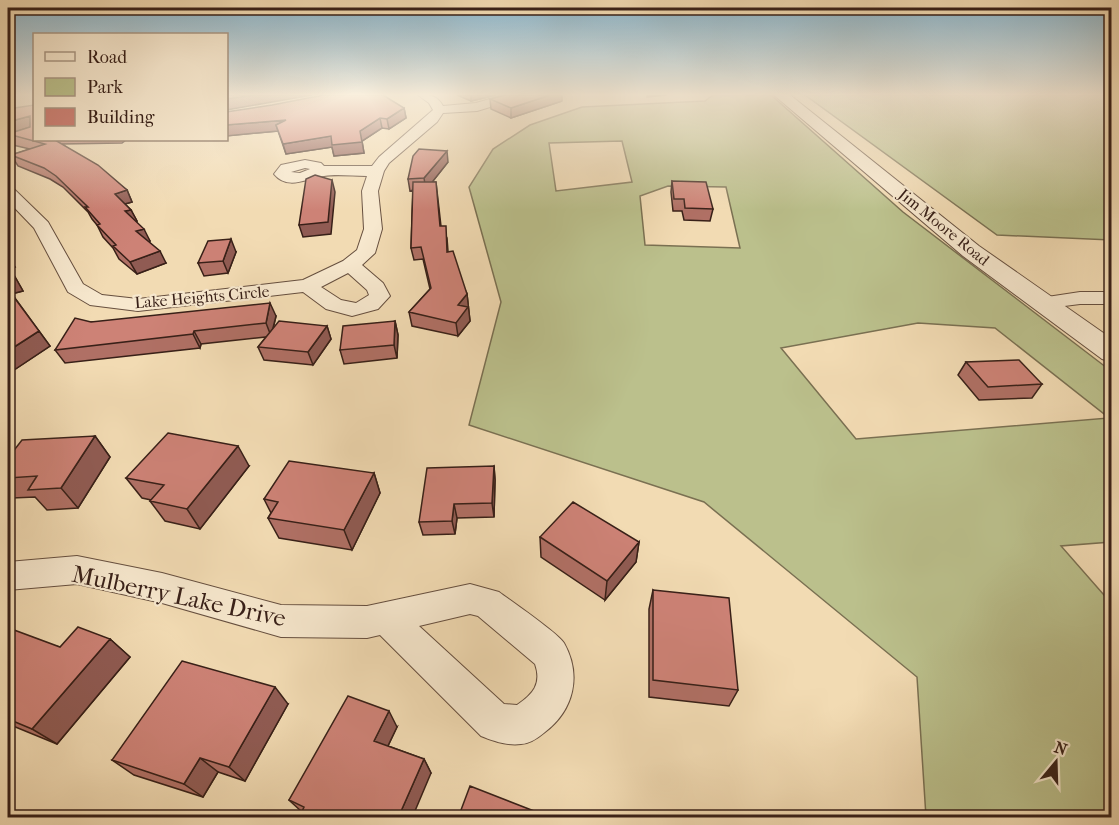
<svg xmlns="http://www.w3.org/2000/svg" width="1119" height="825" viewBox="0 0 1119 825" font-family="'IM FELL French Canon',serif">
<rect width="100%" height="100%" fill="#f2dbb3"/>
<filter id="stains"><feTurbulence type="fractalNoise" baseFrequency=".00333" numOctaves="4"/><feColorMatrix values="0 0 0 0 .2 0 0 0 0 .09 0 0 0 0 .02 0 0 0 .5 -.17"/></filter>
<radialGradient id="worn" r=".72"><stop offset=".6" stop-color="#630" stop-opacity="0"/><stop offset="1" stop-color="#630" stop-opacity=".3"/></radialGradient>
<!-- green -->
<path fill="#bbc08c" stroke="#7a7052" stroke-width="1.5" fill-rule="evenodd" d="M713 95H771L903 212 1111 371V542L1061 546 1111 603V817H926L917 677 704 502 469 425 501 302 469 187 493 149 530 125 582 107 705 101ZM622 141 632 182 556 191 549 143ZM668 186 726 187 740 248 645 245 640 196ZM918 323 995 328 1109 418 856 439 781 348Z
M805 95H1111V240L997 235Z"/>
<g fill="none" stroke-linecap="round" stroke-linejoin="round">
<!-- minor casing -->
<g stroke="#664f3f" stroke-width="2">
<path id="minor" d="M418 95C430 95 437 95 443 106L476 103 504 95H522L520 98 477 111 443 113 437 122 389 163 384 171 378 191 382 229 375 253 362 265 383 283 390 296 378 309 352 316 326 309 303 292 138 311 90 305 68 292 34 228 8 201V187L14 189 48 222 83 284 102 295 138 299 303 280 343 261 357 250 364 229 362 191 367 176C353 176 337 174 324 176 307 178 288 191 274 174L281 165 305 160 321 163 324 166H372L379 157 433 110 429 103ZM305 168 310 169 300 173 291 172ZM348 273 367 290 369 295 356 303 341 300 321 287Z
M34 128V136L8 144V136Z
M1080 292H1112V304H1080L1041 309 1034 307 1031 303 1034 299Z
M77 556 162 573 281 605 367 606 470 584 499 592C511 601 558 633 564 643 582 675 574 710 545 732 539 737 530 744 521 744 508 746 493 741 481 736L380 635 367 638 281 637 162 603 77 584 8 590V562ZM470 614 478 616 535 664C542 684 533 694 517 705L504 704 419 626Z"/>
</g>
<!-- tertiary casing -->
<g stroke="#664f3f" stroke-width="2">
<path id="tertiary" d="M774 95H790L979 246 1112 339V362L1102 359 963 256Z"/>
</g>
<!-- minor -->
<use href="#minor" fill="#f7e8ce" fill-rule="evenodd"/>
<!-- tertiary -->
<use href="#tertiary" fill="#f7e8ce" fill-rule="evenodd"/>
</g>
<!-- wall -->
<path fill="#b07065" stroke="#382018" stroke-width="1.5" d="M457 95H496L471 101Z
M490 99 562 101 511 118 491 109Z
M404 108 406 118 389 129 382 128 362 141 364 153 334 156 332 147 286 154 278 131 226 136V112Z
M8 134 34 140H126L122 143 62 144 127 190 132 202 125 204 131 210 137 221 136 222 150 241 149 242 166 263 137 274 119 259 113 248 103 237 97 225 92 219 88 212 63 187 50 179 18 166 11 155 30 149 13 145Z
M448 162 432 182H436L441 226 447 238 448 251 467 294 470 321 458 336 412 326 409 312 430 289 423 259 414 260 411 248 413 190 410 191 408 179Z
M672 181 713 209 710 221 684 220 682 211H673L671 192Z
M236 252 228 273 204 276 198 263Z
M8 256 15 267 10 268 23 291 12 294 50 346 14 370 8 368Z
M276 316 273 329 327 326 331 339 313 365 264 360 258 347 266 337 201 344 200 348 65 363 55 350 91 322Z
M395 321 398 335 397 358 344 364 340 350Z
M966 362 1042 384 1032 398 979 400 958 375Z
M95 436 110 457 78 508 47 510 35 497 12 498 8 494V458Z
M249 466 200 529 165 521 150 501 151 500 142 498 126 478Z
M494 466 495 480 494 517 457 518 455 534 423 535 419 522Z
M374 473 380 493 352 550 279 538 268 518 271 513 264 499Z
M540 537 639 542 636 562 605 600 541 557Z
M653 590 738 690 729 706 649 697V609Z
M8 637 60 647 110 639 130 657 57 744 8 724Z
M288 704 245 781 218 772 203 797 134 775 112 760Z
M397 727 388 746 424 759 431 773 302 812 289 800Z"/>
<!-- shaded-wall -->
<path fill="#905b53" stroke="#382018" stroke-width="1.5" d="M254 95H312L226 110V99Z
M471 95H496L471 101Z
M550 95H562V101L511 118V108Z
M647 95H667L647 97Z
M404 108 406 118 389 129 387 119Z
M30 116 34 126 8 134V122Z
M380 118 382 128 362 141 364 153 334 156 332 147 286 154 283 144 360 131Z
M286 120 276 125 278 131 226 136V125Z
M447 151 448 162 426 190 424 178Z
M332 180 335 192 331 234 303 237 299 225Z
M127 190 132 202 121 205 115 194Z
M131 210 137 221 132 223 125 211Z
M144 229 150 241 142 244 136 231Z
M231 239 236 252 228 273 223 261Z
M160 251 166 263 137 274 130 262Z
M8 256 15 267 10 268 23 291 11 294 8 289Z
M467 294 470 321 458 336 456 323 458 305Z
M270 303 276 316 271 336 266 323Z
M395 321 398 335 397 358 394 345Z
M327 326 331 339 313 365 308 352Z
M39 331 50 346 14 370 8 362V351Z
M194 331 201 344 200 348 193 334Z
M95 436 110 457 78 508 61 488Z
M238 446 249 466 200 529 187 509Z
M494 466 495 480 494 517 492 503Z
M374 473 380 493 352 550 344 530Z
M454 504 457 518 455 534 452 521Z
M639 542 636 562 605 600 607 581Z
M110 639 130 657 57 744 32 729Z
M275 687 288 704 245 781 229 767Z
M389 711 397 727 383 756 374 741Z
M200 758 218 772 203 797 184 784Z
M424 759 431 773 412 818H398Z"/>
<!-- building -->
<path fill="#cd8276" stroke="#382018" stroke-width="1.5" d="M226 95H254L226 99Z
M324 95H383L404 108 387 119 380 118 360 131 362 142 332 145 331 136 283 144 276 125 286 120 226 125V112L272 105Z
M505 95H550L511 108 490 99Z
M34 105V140H55L98 165 127 190 115 194 131 210 125 211 144 229 136 231 160 251 130 262 113 246 116 245 97 225 100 224 85 207H88L56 176 44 168 11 155 45 144 8 134 30 127V116L8 122V109Z
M419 149 447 151 424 178 408 179 413 156Z
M315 175 332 180 328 222 299 225 306 179Z
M672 181 706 182 713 209 685 208 684 199H674Z
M413 182H436L440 226H446L447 252 453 251 467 294 458 305 468 307 456 323 409 312 431 288 421 247 411 248Z
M231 239 223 261 198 263 208 241Z
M8 268 12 276 8 278Z
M8 289 39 331 8 351Z
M270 303 266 323 194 331 193 334 55 350 75 318 91 322Z
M279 321 327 326 308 352 258 347Z
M395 321 394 345 340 350 343 326Z
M1019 360 1042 384 988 387 966 362Z
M168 433 238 446 187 509 150 501 164 485 126 478Z
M95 436 61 488 28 490 37 476 8 478V458L22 440Z
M289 461 374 473 344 530 268 518 278 502 264 499Z
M494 466 492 503 454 504 452 521 419 522 427 468Z
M573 502 639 542 607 581 540 537Z
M653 590 729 598 738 690 653 680Z
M78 627 110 639 32 729 8 719V637L14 630 60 647Z
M182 661 275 687 229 767 200 758 184 784 112 760Z
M348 696 389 711 374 741 424 759 398 818H299L304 807 289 800Z
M470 786 552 818H458Z"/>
<!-- sky -->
<linearGradient id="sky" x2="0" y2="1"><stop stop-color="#89b7d0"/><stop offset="0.45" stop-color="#f9efdd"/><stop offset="1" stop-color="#f9efdd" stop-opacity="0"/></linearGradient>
<rect width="1119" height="210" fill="url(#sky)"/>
<g text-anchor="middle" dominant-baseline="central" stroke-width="4.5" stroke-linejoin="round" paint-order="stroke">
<!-- far-street labels -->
<g font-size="16" fill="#382018" stroke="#f7e8ce">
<text transform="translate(944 227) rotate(39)">Jim Moore Road</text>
<text transform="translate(202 297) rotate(-5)">Lake Heights Circle</text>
</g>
<!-- near-street labels -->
<g font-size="24" fill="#382018" stroke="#f7e8ce">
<text transform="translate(179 596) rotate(12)">Mulberry Lake Drive</text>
</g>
</g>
<!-- margin -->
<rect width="1119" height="825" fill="none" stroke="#f2dbb3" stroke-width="30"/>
<rect x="9" y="9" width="1101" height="807" fill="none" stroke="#382018" stroke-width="3"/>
<rect x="15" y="15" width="1089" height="795" fill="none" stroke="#382018" stroke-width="1.5"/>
<!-- legend -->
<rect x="33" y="33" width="195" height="108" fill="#f7e8ce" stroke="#ab9885" stroke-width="1.5"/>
<rect x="45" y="52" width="30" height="9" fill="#f7e8ce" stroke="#ab9885" stroke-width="1.5"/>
<text x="87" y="63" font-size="18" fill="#382018">Road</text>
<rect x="45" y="78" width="30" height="18" fill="#bbc08c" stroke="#ab9885" stroke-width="1.5"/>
<text x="87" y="93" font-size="18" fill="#382018">Park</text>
<rect x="45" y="108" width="30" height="18" fill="#cd8276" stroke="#ab9885" stroke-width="1.5"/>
<text x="87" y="123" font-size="18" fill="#382018">Building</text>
<!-- north arrow -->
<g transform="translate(1056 762) rotate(19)" stroke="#f7e8ce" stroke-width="4.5" paint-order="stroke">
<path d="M0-4.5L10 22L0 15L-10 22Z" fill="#382018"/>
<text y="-9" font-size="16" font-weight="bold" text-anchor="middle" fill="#382018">N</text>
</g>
<rect width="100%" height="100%" filter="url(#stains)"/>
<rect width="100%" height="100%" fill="url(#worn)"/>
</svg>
